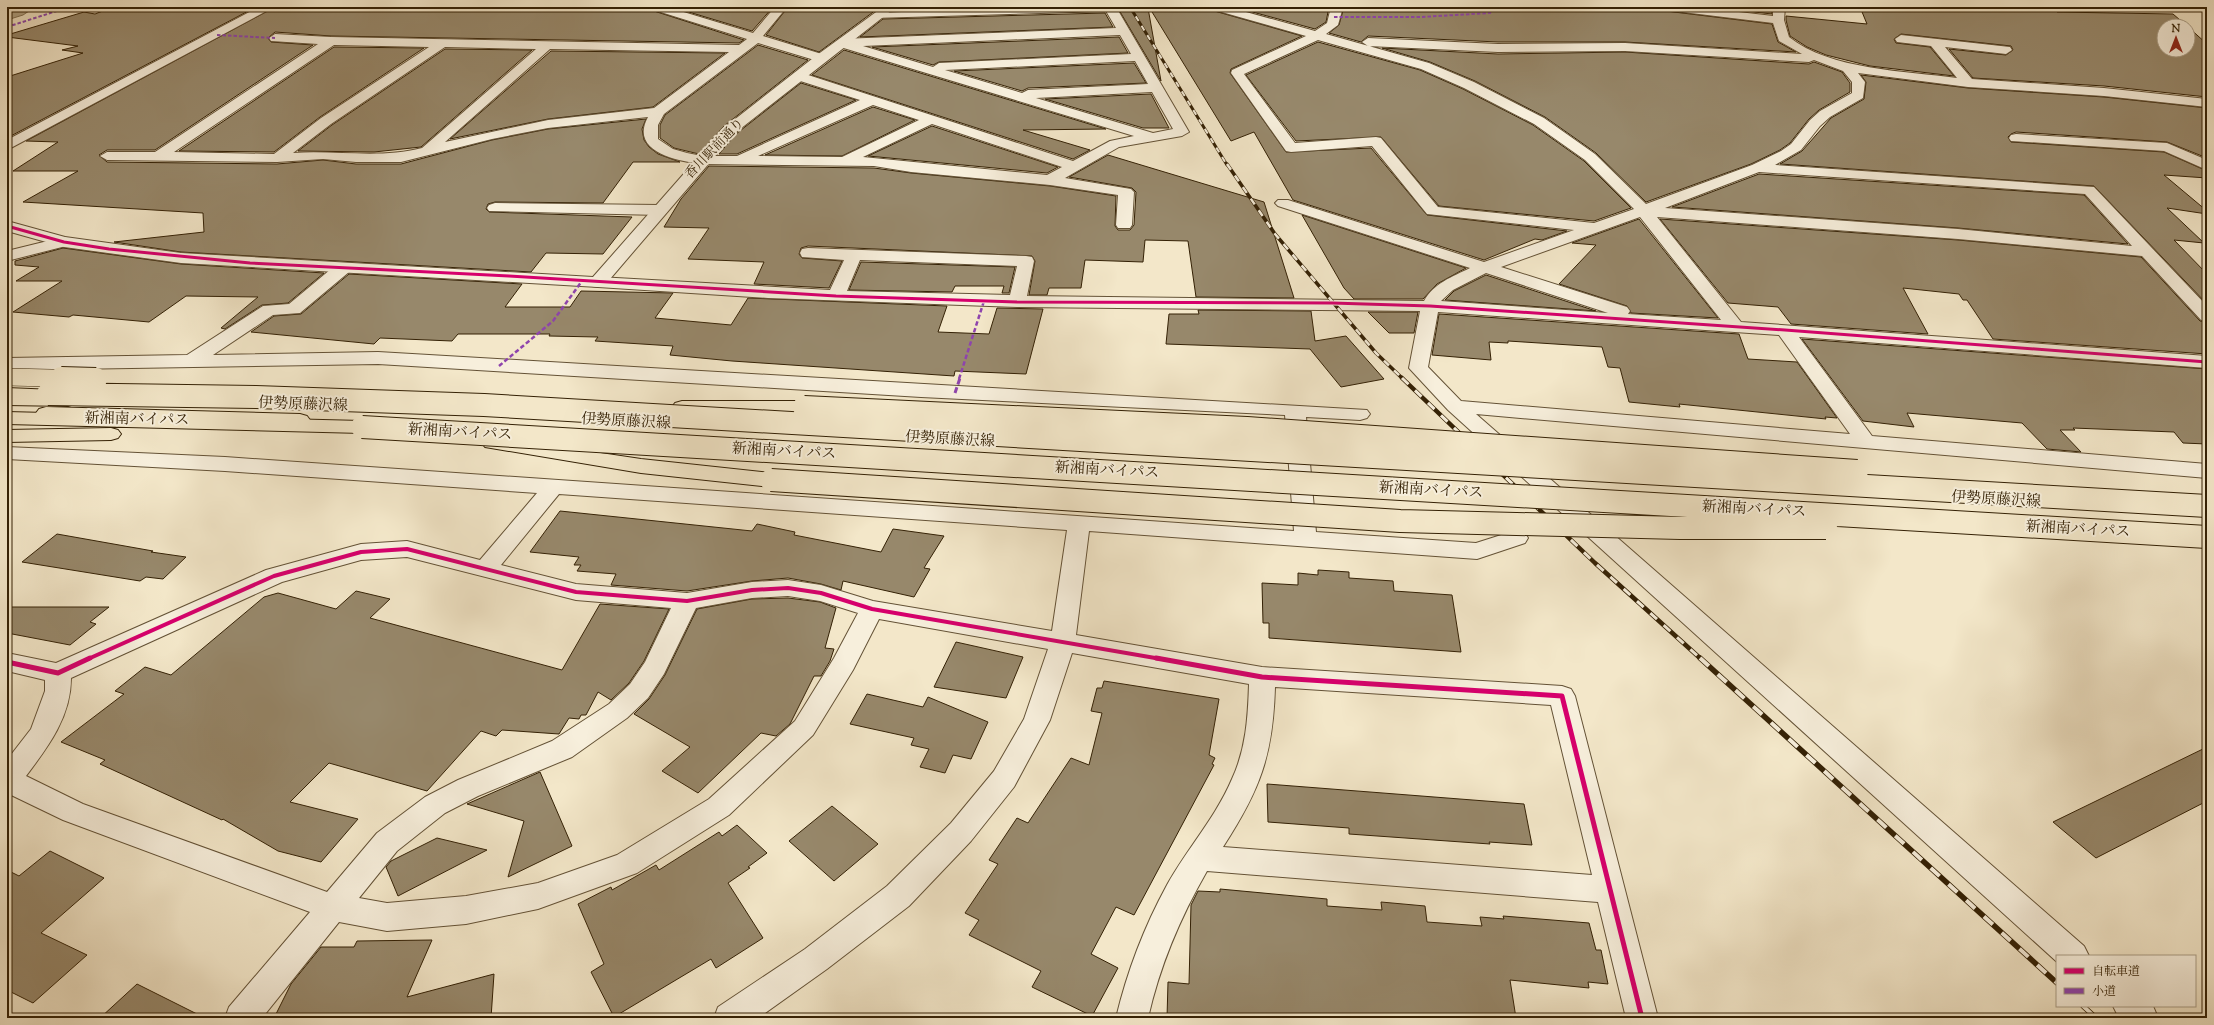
<svg xmlns="http://www.w3.org/2000/svg" width="2214" height="1025" viewBox="0 0 2214 1025" font-family="'Sorts Mill Goudy','Noto Serif JP',serif">
<rect width="100%" height="100%" fill="#f3e7c9"/>
<filter id="stains"><feTurbulence type="fractalNoise" baseFrequency=".005" numOctaves="4"/><feColorMatrix values="0 0 0 0 .2 0 0 0 0 .09 0 0 0 0 .02 0 0 0 .5 -.17"/></filter>
<radialGradient id="worn" r=".72"><stop offset=".6" stop-color="#630" stop-opacity="0"/><stop offset="1" stop-color="#630" stop-opacity=".3"/></radialGradient>
<!-- water -->
<path fill="#b2a486" stroke="#807052" d="M7 7H35L23 15 7 20Z"/>
<!-- building -->
<path fill="#97886b" stroke="#342105" d="M113 7H256L7 138V77L83 53 62 50 78 46 7 37V35L84 12 95 14Z
M275 7H648L651 10 744 40 739 43 331 36 275 32 268 38 271 42 313 45 155 150H107L99 155 107 162 277 164 323 160 356 164H401L492 140 548 129 646 119 642 129 644 140 649 147 658 154 680 162H633L603 203 495 202 488 204 486 209 489 212 632 217 603 254 546 253 531 272 181 252 114 242 204 232 203 213 23 202 78 171H13L58 142 26 141Z
M672 7H773L752 31Z
M788 7H880L819 52 766 35Z
M897 7H985L894 11Z
M1149 7H1208L1211 10 1302 36 1231 69 1230 73 1286 152 1371 148 1427 215 1567 231 1542 240 1535 239 1484 260 1293 200 1254 132 1231 141Z
M1234 7H1329L1326 22 1315 29Z
M1344 7H1379L1380 9H1416L1417 7H1659L1666 11 1772 24 1778 42 1796 52 1625 42H1498L1368 36 1361 42 1329 33 1339 25Z
M1709 7H1768L1767 9 1772 10V14Z
M1860 7H2054L2057 12 2173 14 2187 26H2164V50H2188V27L2207 44V97L2104 86 1973 78 1949 49 2006 55 2013 50 2011 46 1901 34 1894 39 1896 43 1930 47 1954 76 1870 66 1826 55 1807 47 1790 36 1786 20V16L1867 24Z
M1148 8 1161 81 1119 10Z
M1105 13 1113 27 860 37 883 19Z
M1119 37 1128 53 939 62 933 65 872 47Z
M1318 42 1420 70 1463 89 1533 125 1584 161 1631 208 1594 221 1439 206 1381 137 1296 141 1246 75Z
M758 45 808 60 724 126 699 154 674 148 660 138V125L665 115Z
M334 47 424 48 320 117 274 152 179 151Z
M1382 48 1498 54 1625 52 1809 64 1814 62 1842 72 1850 83V92L1819 110 1809 119 1790 143 1780 150 1751 164 1646 202 1596 153 1545 117 1475 81 1430 62Z
M445 49 532 50 421 147 374 152 298 151 332 125Z
M844 50 1106 129 1023 130 1090 150 1073 159 812 75Z
M551 51 725 53 653 107 548 119 450 139Z
M1134 63 1146 83 1028 88 1022 91 954 71Z
M1861 75 1968 88 2104 97 2207 108V158L2167 142 2016 132 2011 134 2008 137 2011 142 2164 152 2207 171V178L2164 175 2207 211V214L2167 208 2204 243 2174 240 2207 274V304L2094 186 1780 164 1802 151 1831 118 1864 99 1866 82Z
M801 83 856 100 737 154H719L736 134Z
M1151 94 1169 128H1143L1045 99Z
M873 107 915 120 842 156 765 155Z
M932 126 1058 167 1047 173 868 156Z
M1108 155 1264 202 1294 298 1196 297 1188 241 1145 240 1143 262 1085 260 1081 288H1049L1047 295H1029L1035 261 1032 256 808 246 801 248 799 254 802 258 842 261 829 288 754 284 764 262 688 259 709 228 664 227 681 199 709 166 874 168 911 173 1050 186 1116 196 1115 226 1118 230H1130L1134 225 1136 192 1132 188 1069 177Z
M1759 174 2084 195 2128 244 1958 228 1672 207Z
M1302 215 1466 268 1437 284 1423 299H1354L1344 288Z
M1639 219 1718 318 1631 313 1627 306 1559 284 1596 245 1572 243Z
M1660 219 1958 240 2141 257 2200 321 2207 322V354L1993 339 1967 300H1963L1959 294 1903 288 1928 334 1791 324 1778 307 1728 303Z
M63 248 181 264 324 273 288 303 262 305 225 329 221 328 258 297 186 296 149 322 73 315 69 317 13 312 62 281H16L39 267 15 265V261Z
M861 262 1015 267 1009 293H1002L1004 286H955L952 292 849 290Z
M349 274 522 284 505 307H570L581 291 673 293 655 318 731 325 748 298 947 306 938 332 989 334 997 308 1043 309 1026 374 955 371 954 376 732 361 670 355 673 346 595 341 598 337 549 336 550 334H458L452 341 380 338 374 344 251 332 274 316 301 314Z
M1486 275 1596 311 1445 300 1454 291Z
M1198 310 1311 311 1315 341 1346 336 1384 379 1341 387 1310 349 1166 344 1169 314H1199Z
M1368 312H1418L1414 333H1389Z
M1439 314 1739 334 1748 359 1797 362 1837 418 1825 417 1826 419 1679 404 1680 407 1629 402 1620 368 1608 367 1602 347 1508 341V343L1489 342 1491 360 1432 355Z
M1802 339 2207 369V444L2183 443 2174 432 2073 428 2075 430H2060L2081 452 2047 449 2022 423 1907 413 1914 427 1863 421Z
M560 511 752 531 757 524 795 532 794 535 881 552 893 529 944 536 924 568 930 569 914 597 843 581 841 590 821 584 788 578 752 581 687 591 611 585 616 574 577 571 581 565H574L579 557 530 552Z
M57 534 153 551 151 552 186 557 163 579 146 577 140 581 22 562Z
M1318 570 1349 572V578L1393 581 1394 591 1452 595 1461 652 1269 638V623H1263L1262 583 1298 585V573L1318 575Z
M356 591 390 599 370 618 562 670 600 604 669 609 644 661 629 683 611 700 598 692 586 715H581L579 719 569 718 559 734 502 730 496 736 481 731 427 791 329 763 290 802 358 819 321 862 278 851 223 819 222 820 100 764 105 760 61 742 124 694 115 691 145 667 171 675 264 597 278 593 336 609Z
M788 598 820 602 836 608 825 648 834 649 830 661 821 676H814L790 724 776 736 761 733 698 793 662 771 690 747 634 714 649 699 665 675 697 609 752 599Z
M7 607H109L90 622 96 624 70 645 7 633Z
M956 642 1023 657 1006 698 934 687Z
M1104 681 1219 699 1209 755 1215 758 1212 764 1214 765 1134 915 1116 907 1091 954 1118 968 1092 1016 1032 987 1041 971 969 935 979 920 965 913 998 864 989 860 1017 818 1028 823 1071 758 1089 765 1102 713 1091 711 1097 688H1102Z
M867 694 923 707 928 697 988 722 971 759 953 755 945 773 920 767 929 749 911 745 914 738 850 724Z
M2207 747V801L2096 858 2053 822Z
M540 772 572 846 508 877 524 821 467 804Z
M1267 784 1524 804 1532 845 1489 842 1490 844 1349 834V828L1268 822Z
M832 806 878 844 834 881 789 841Z
M737 825 767 853 748 867 750 868 728 883 763 938 716 968 711 959 614 1017 591 972 604 964 578 904 611 887 612 890 656 865 659 870 719 832 722 836Z
M437 838 487 850 398 896 386 867 391 861Z
M50 851 104 878 41 933 87 955 33 1003 7 990V870L19 876Z
M1220 889 1327 899V906L1382 910 1381 902 1425 906 1427 922 1482 926 1480 917 1504 919 1503 916 1589 923 1596 950H1601L1608 984 1588 982 1589 988 1510 980 1516 1018H1167L1168 982 1189 984 1191 905 1198 891 1220 892Z
M432 940 407 997 494 974 491 1018H274L291 984 321 947H354L357 941Z
M137 984 205 1018H100Z"/>
<g fill="none" stroke-linecap="round" stroke-linejoin="round">
<!-- minor casing -->
<g stroke="#645236" stroke-width="2">
<path id="minor" d="M259 7H274L7 150V140Z
M649 7H667L753 33 775 7H787L763 36 825 55 827 58 821 62 758 43 664 114 658 125V139L673 149 687 153 702 156H737L860 100 794 79 793 76 794 73 799 72 1073 161 1110 141 1134 136 837 46 835 43 841 39 1116 28 1106 11 873 18 871 16 877 13 1021 7H1116L1189 132 1182 136 1119 147 1065 178 1131 189 1134 192 1132 225 1130 228H1118L1116 225 1118 195 1050 185 911 172 874 166 702 164C677 161 629 152 648 117L548 128 492 139 401 162H356L323 159 277 162 107 160 100 156 107 152H155L318 44 271 41 269 38 275 34 331 37 739 45 747 39 651 9ZM1120 35 1131 54 939 63 933 67 863 46ZM334 45 429 47 321 118 274 154 174 152ZM445 47 536 49 422 148C380 159 336 150 293 153L331 124ZM550 49 729 52 654 108 548 120 445 142ZM1135 61 1148 84 1028 90 1022 93 945 70ZM1152 92 1173 129 1153 133 1036 98ZM873 105 919 120 842 157 758 156ZM932 124 1062 167 1047 175 863 157Z
M1209 7H1228L1315 31 1327 23 1331 7H1343L1338 25 1326 34 1429 63 1474 82 1544 118 1595 154 1646 204 1752 165 1781 151 1791 144 1810 120 1820 111 1852 93V82L1843 71 1814 60 1809 62 1625 51 1498 52 1368 46 1362 42 1368 38 1498 44 1625 43 1802 54 1779 41 1773 23 1666 10 1660 7H1696L1773 16V7H1785L1784 20 1789 37C1830 70 1906 71 1957 78L1931 46 1897 42 1895 39 1901 35 2010 47 2012 50 2006 54 1945 47 1972 79 2104 88 2207 99V107L2104 96 1968 87 1858 73 1865 82 1863 98 1830 117 1820 126 1801 150 1775 165 2094 187 2207 306V321L2201 320 2142 256 1958 239 1657 217 1741 322 2207 356V368L1799 337 1872 436 2207 464V478L1476 414 2084 946 2089 956H2057V962L1448 410 1409 368 1420 311 1017 307 768 298 598 287 592 286 589 282 592 278 598 277 830 290 844 260 802 257 800 253 802 249 808 248 1026 256 1032 257 1034 261 1027 296 1424 301C1434 283 1452 277 1470 268L1278 206 1275 203 1278 200H1288L1484 262 1574 230 1427 214 1372 146 1291 152 1286 151 1231 73 1232 70 1306 36 1211 9ZM1318 40 1421 69 1464 88 1534 124 1585 160 1634 209 1594 223 1438 207 1381 138 1376 137 1295 143 1244 74ZM1759 172 2085 194 2132 246 1958 229 1665 208ZM1640 217 1721 320 1628 314 1630 311 1627 307 1501 267ZM860 260 1017 266 1010 295 847 291ZM1486 273 1608 313 1441 301 1453 290ZM1438 312 1779 335 1850 434 1461 401 1428 367Z
M2016 134 2167 143 2207 160V170L2164 151 2011 141 2009 138 2011 135Z
M495 203 660 205 666 207 668 210 666 213 660 215 489 211 487 208 489 205Z
M64 237 70 239 72 242 70 245 7 261V251Z
M343 263 349 264 351 268 349 272 300 313 273 315 213 355 378 352 1367 410 1370 414 1367 418 1360 420 1306 417 1316 532 1476 543 1517 530 1525 533 1528 538 1525 543 1477 559 1089 531 1076 635 1262 667 1562 686 1571 689 1575 696 1658 1018H1626L1598 902 1207 871C1180 918 1160 965 1148 1018H1116C1127 972 1144 927 1167 885 1187 849 1216 817 1232 779 1246 749 1248 717 1249 684L1072 653 1050 720 1014 787 971 841 909 906 827 969 758 1018H714L718 1007 805 949 887 886 951 823 994 771 1024 719 1048 649 879 619 853 670 813 735 729 815 637 873 538 909 466 924 387 931 339 922 262 1018H225L229 1007 310 912 63 820 7 793V760L31 729 45 691V680L7 671V653L56 663 266 570 361 544 407 541 480 560 537 493 225 471 7 459V447L225 457 1294 531 1285 415 921 397 378 364 7 370V358L187 355 263 306 289 304 337 264ZM559 494 1067 530 1052 631 873 601 821 585 788 580 752 582 687 593 576 584 501 565ZM407 557 576 600 671 608 645 662 630 684 609 704 552 741 458 780 425 797 377 833 327 892 83 804 26 776C48 747 71 717 71 678L282 582 361 560ZM788 596 820 601 858 613 834 658 795 721 709 799 617 855 538 883 466 896 387 903 359 898 397 851 445 813 478 796 572 757 627 718 648 698 664 674 696 608 752 598ZM1275 687 1551 705 1592 875 1223 847C1260 790 1273 756 1275 687Z
M2113 1006H2153L2158 1018H2119Z"/>
</g>
<!-- tertiary casing -->
<g stroke="#645236" stroke-width="2">
<path id="tertiary" d="M883 7H896L735 133 604 286 598 287 181 263 64 247 7 231V221L65 237 181 253 593 277 725 127 817 55Z"/>
</g>
<!-- primary casing -->
<g stroke="#342105" stroke-width="2">
<path id="primary" d="M7 393 68 394 75 396 78 400 75 404 68 406 7 405Z
M46 407 300 414 307 416 310 420 307 424 300 426 39 417 36 413 39 409Z"/>
</g>
<!-- motorway casing -->
<g stroke="#342105" stroke-width="2">
<path id="motorway" d="M7 388 55 390 58 394 55 398 7 400Z
M682 401H804L811 403 814 407 811 411 804 413H682L675 411 672 407 675 403Z
M7 412 362 421 369 423 372 427 369 431 362 433 7 424Z
M111 428 118 430 121 434 118 438 111 440 7 442V430Z
M492 437 641 459 771 473 779 475 782 480 779 485 771 487 641 473 485 447 482 443 485 439Z"/>
</g>
<!-- minor -->
<use href="#minor" fill="#f7efdc" fill-rule="evenodd"/>
<!-- tertiary -->
<use href="#tertiary" fill="#f7efdc" fill-rule="evenodd"/>
<!-- primary -->
<use href="#primary" fill="#f3e7c9" fill-rule="evenodd"/>
<!-- motorway -->
<use href="#motorway" fill="#f3e7c9" fill-rule="evenodd"/>
<!-- rail-far3 casing -->
<g stroke="#342105" stroke-width="3">
<path id="rail-far3" d="M1130 7 1227 165"/>
</g>
<!-- rail-far2 casing -->
<g stroke="#342105" stroke-width="3.5">
<path id="rail-far2" d="M1227 164 1275 234 1376 353 1403 379"/>
</g>
<!-- rail-far1 casing -->
<g stroke="#342105" stroke-width="4.5">
<path id="rail-far1" d="M1402 378 1595 563 1701 659"/>
</g>
<!-- rail casing -->
<g stroke="#342105" stroke-width="5.5">
<path id="rail" d="M1700 658 2057 983
M2083 1006 2096 1018"/>
</g>
<!-- rail-far3 -->
<use href="#rail-far3" stroke="#f7efdc" stroke-width="2" stroke-dasharray="5.5" stroke-linecap="butt"/>
<!-- rail-far2 -->
<use href="#rail-far2" stroke="#f7efdc" stroke-width="2.5" stroke-dasharray="7" stroke-linecap="butt"/>
<!-- rail-far1 -->
<use href="#rail-far1" stroke="#f7efdc" stroke-width="3" stroke-dasharray="9" stroke-linecap="butt"/>
<!-- rail -->
<use href="#rail" stroke="#f7efdc" stroke-width="4" stroke-dasharray="12" stroke-linecap="butt"/>
<!-- motorway-bridge-far1 casing -->
<g stroke="#342105" stroke-width="18" stroke-linecap="butt">
<path id="motorway-bridge-far1" d="M7 377 96 379"/>
</g>
<!-- motorway-bridge casing -->
<g stroke="#342105" stroke-width="24" stroke-linecap="butt">
<path id="motorway-bridge" d="M61 378 96 379
M48 394 256 397 484 405 2207 506
M804 407 1247 428 1857 471
M362 427 2207 537
M771 480 1400 521 1680 528H1826"/>
</g>
<!-- motorway-bridge-far1 -->
<use href="#motorway-bridge-far1" stroke="#f3e7c9" stroke-width="17"/>
<!-- motorway-bridge -->
<use href="#motorway-bridge" stroke="#f3e7c9" stroke-width="22"/>
<!-- quiet-far2 -->
<path stroke="#8e44ad" stroke-width="2" stroke-dasharray="3.5 2" stroke-linecap="butt" d="M1334 17H1421L1490 13 1493 7
M7 27 69 7
M217 35 275 38"/>
<!-- quiet-far1 -->
<path stroke="#8e44ad" stroke-width="2.5" stroke-dasharray="4.5 2.5" stroke-linecap="butt" d="M499 366 553 321 582 281
M959 379 984 301"/>
<!-- quiet -->
<path stroke="#8e44ad" stroke-width="3" stroke-dasharray="6 3" stroke-linecap="butt" d="M955 393 960 378"/>
<!-- cycleway-far2 casing -->
<g stroke="#f7efdc" stroke-width="5">
<path id="cycleway-far2" d="M7 226 64 242 109 249 250 263 509 276 836 296 1017 302 1332 303 1430 306 1785 330 2207 362"/>
</g>
<!-- cycleway-far1 casing -->
<g stroke="#f7efdc" stroke-width="6">
<path id="cycleway-far1" d="M88 659 274 576 361 552 407 549 576 592 687 601 752 590 788 588 821 593 872 609 1161 659"/>
</g>
<!-- cycleway casing -->
<g stroke="#f7efdc" stroke-width="8">
<path id="cycleway" d="M1156 658 1262 677 1562 696 1642 1018
M7 662 58 673 90 658"/>
</g>
<!-- cycleway-far2 -->
<use href="#cycleway-far2" stroke="#d6006c" stroke-width="3"/>
<!-- cycleway-far1 -->
<use href="#cycleway-far1" stroke="#d6006c" stroke-width="4"/>
<!-- cycleway -->
<use href="#cycleway" stroke="#d6006c" stroke-width="5"/>
</g>
<g text-anchor="middle" dominant-baseline="central" stroke-width="4" stroke-linejoin="round" paint-order="stroke">
<!-- far-street labels -->
<g font-size="13" fill="#342105" stroke="#f7efdc">
<text transform="translate(715 149) rotate(-46)">香川駅前通り</text>
</g>
<!-- street labels -->
<g font-size="15" fill="#342105" stroke="#f7efdc">
<text transform="translate(303 405) rotate(2)">伊勢原藤沢線</text>
<text transform="translate(137 420) rotate(1)">新湘南バイパス</text>
<text transform="translate(626 422) rotate(3)">伊勢原藤沢線</text>
<text transform="translate(460 433) rotate(3)">新湘南バイパス</text>
<text transform="translate(950 440) rotate(3)">伊勢原藤沢線</text>
<text transform="translate(784 452) rotate(3)">新湘南バイパス</text>
<text transform="translate(1107 471) rotate(3)">新湘南バイパス</text>
<text transform="translate(1431 491) rotate(3)">新湘南バイパス</text>
<text transform="translate(1996 500) rotate(3)">伊勢原藤沢線</text>
<text transform="translate(1754 510) rotate(3)">新湘南バイパス</text>
<text transform="translate(2078 530) rotate(3)">新湘南バイパス</text>
</g>
</g>
<!-- margin -->
<rect width="2214" height="1025" fill="none" stroke="#f3e7c9" stroke-width="24"/>
<rect x="8" y="8" width="2198" height="1009" fill="none" stroke="#342105" stroke-width="2"/>
<rect x="12" y="12" width="2190" height="1001" fill="none" stroke="#342105"/>
<!-- legend -->
<rect x="2056" y="955" width="140" height="52" fill="#f7efdc" stroke="#a99d86"/>
<rect x="2064" y="968" width="20" height="6" fill="#d6006c" stroke="#a99d86"/>
<text x="2092" y="975" font-size="12" fill="#342105">自転車道</text>
<rect x="2064" y="988" width="20" height="6" fill="#8e44ad" stroke="#a99d86"/>
<text x="2092" y="995" font-size="12" fill="#342105">小道</text>
<!-- north arrow -->
<g transform="translate(2176 38)"><circle r="19" fill="#f7efdc" stroke="#a99d86"/>
<path d="M0-3L7 15L0 10L-7 15Z" fill="#8f2418"/>
<text y="-6" font-size="11" font-weight="bold" text-anchor="middle" fill="#342105">N</text>
</g>
<rect width="100%" height="100%" filter="url(#stains)"/>
<rect width="100%" height="100%" fill="url(#worn)"/>
</svg>
